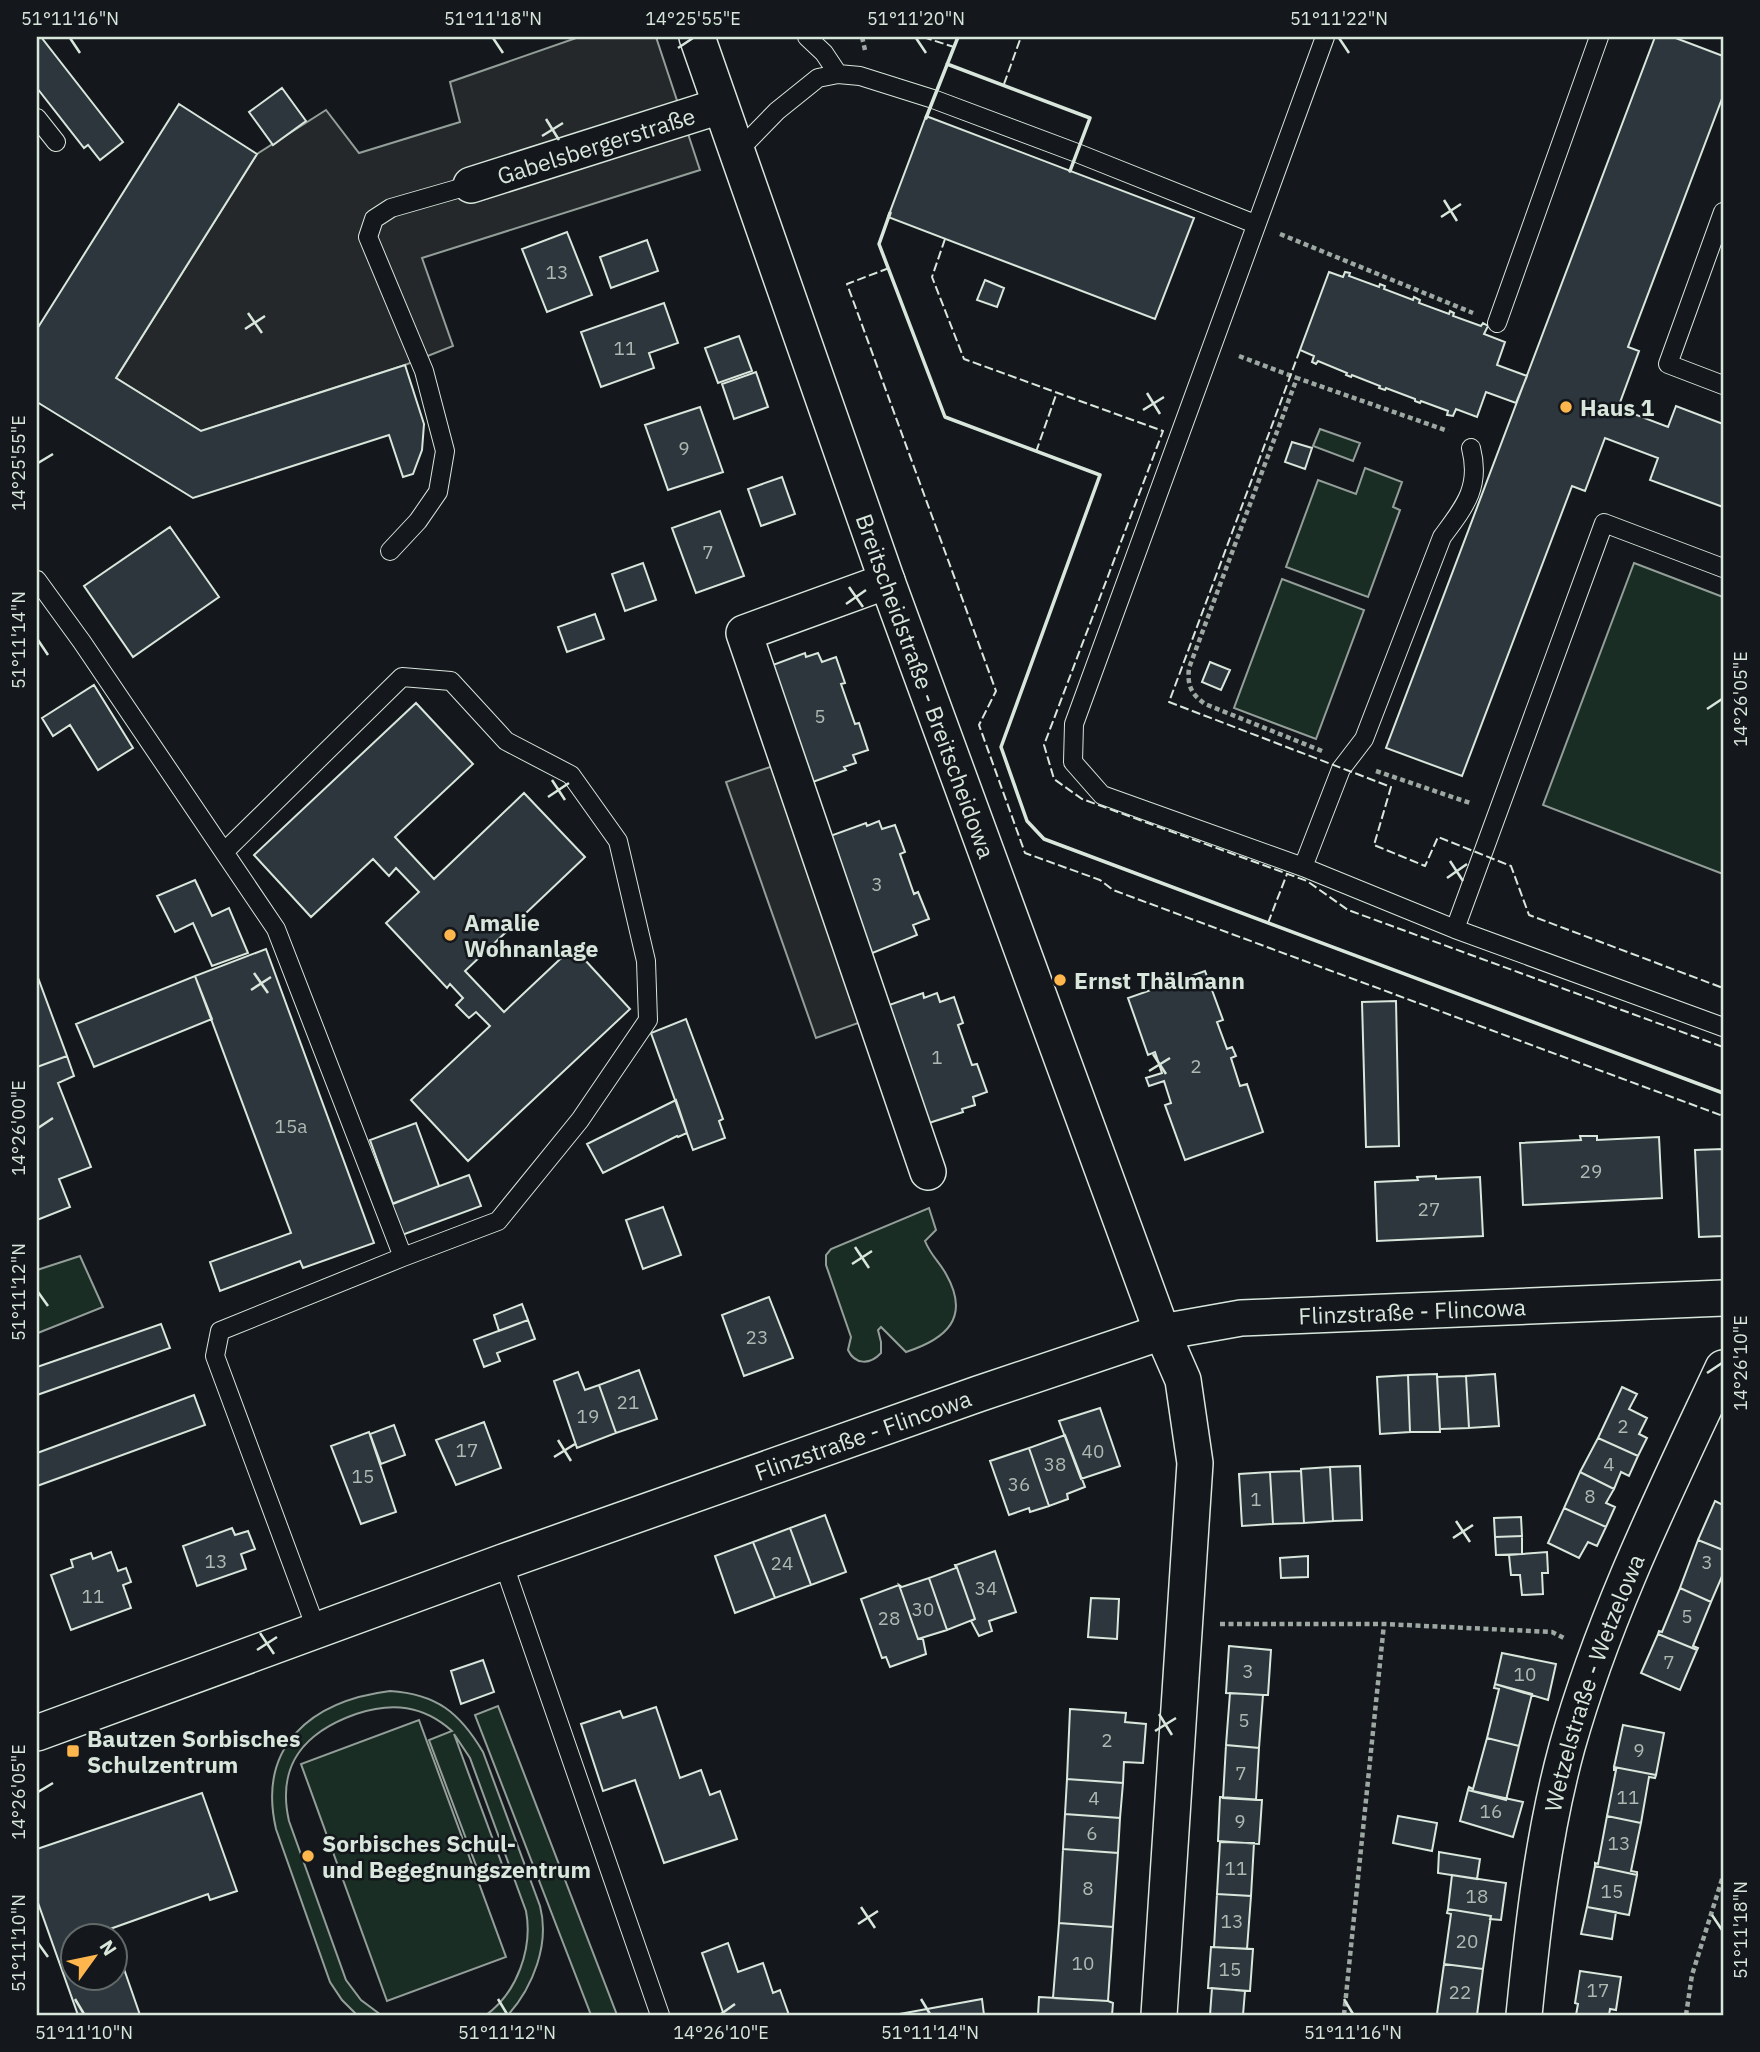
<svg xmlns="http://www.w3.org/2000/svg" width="1760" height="2052" viewBox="0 0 1760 2052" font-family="'IBM Plex Sans',sans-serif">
<rect width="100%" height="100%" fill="#14181c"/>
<!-- green -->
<path fill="#1a2d24" stroke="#939e99" stroke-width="2" d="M1320 429 1360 443 1353 461 1313 446Z
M1365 468 1402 482 1393 507 1400 510 1368 597 1286 567 1318 480 1356 494Z
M1634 563 1723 597V874L1543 805Z
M1282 579 1364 610 1316 739 1234 708Z
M929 1208 936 1230 925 1241C931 1256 939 1261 946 1274 971 1318 946 1339 906 1352L881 1327 878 1330 881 1342V1353C870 1365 855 1365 848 1350L851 1337 826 1265V1255L831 1249Z
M80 1256 103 1307 38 1333 37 1270Z
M390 1691C437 1694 460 1713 483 1752L540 1906C550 1944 533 1987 508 2015H486C517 1993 533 1948 526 1911L470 1758 454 1734 503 1867 480 1876 429 1740 452 1731C423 1705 392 1702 356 1714 305 1732 276 1764 289 1821L346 1980 361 2000 381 2015H357L342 2000 330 1982 276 1829C257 1746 311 1701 390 1691Z
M498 1706 617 2015H591L475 1715Z
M419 1720 506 1957 387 2001 301 1764Z"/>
<!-- parking -->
<path fill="#24282b" stroke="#939e99" stroke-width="2" d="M579 37H656L700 170 422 258 453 346 405 365 201 431 116 378 257 154 326 110 359 153 460 122 450 82Z
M773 766 864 1021 816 1038 726 782Z"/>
<!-- building -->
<path fill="#2c363c" stroke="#d8e6dc" stroke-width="2" d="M37 37H41L123 142 100 160 88 145 84 148 37 88Z
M1655 37H1673L1723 56V96L1628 347 1639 351 1618 408 1668 427 1676 406 1723 424V507L1650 480 1658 458 1605 438 1585 491 1572 486 1462 776 1386 748Z
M282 88 306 121 273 145 249 112Z
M179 104 257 154 116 378 201 431 405 365 424 424 422 450 413 474 403 477 389 435 193 498 37 402V329Z
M926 116 1194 218 1155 319 888 217Z
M567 232 592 295 547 312 522 249Z
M647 240 658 271 611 288 600 257Z
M1329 272 1343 277 1345 272 1350 273 1349 276 1379 287 1380 284 1385 286 1384 289 1413 300 1414 297 1420 300 1419 303 1449 314 1450 311 1454 313 1453 316 1481 326 1483 323 1488 326 1484 334 1505 342 1497 365 1527 376 1516 403 1486 392 1477 417 1456 409 1453 416 1447 415 1448 411 1421 401 1420 403 1415 401V399L1386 388 1385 390 1379 388 1380 386 1352 375 1351 377 1346 375 1347 373 1318 361 1316 364 1312 362 1314 356 1300 350Z
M985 280 1004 288 997 307 977 300Z
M664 303 678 343 649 353 654 368 601 387 581 332Z
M739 336 752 371 718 383 705 348Z
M756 372 768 407 734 419 722 384Z
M700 407 723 472 668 490 645 425Z
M1292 442 1312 448 1305 469 1285 462Z
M782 477 795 514 761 526 748 489Z
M720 511 744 576 696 593 672 528Z
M170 527 219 597 133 657 84 586Z
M643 563 656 600 625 611 612 574Z
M595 614 604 639 567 652 558 627Z
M805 653 806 657 818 653 822 662 836 657 845 683 841 684 855 724 859 723 868 750 853 755 856 763 844 767 846 770 810 783 770 666Z
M1210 662 1230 670 1221 690 1202 682Z
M94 685 133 748 98 770 70 725 53 736 42 718Z
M416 703 473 764 395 837 434 879 524 793 585 857 465 971 504 1012 573 947 630 1009 468 1161 411 1100 490 1026 476 1012 469 1018 456 1005 463 998 450 984 447 988 386 923 419 892 396 868 389 876 373 859 311 917 254 855Z
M879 821 882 829 895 825 905 852 900 854 914 894 918 892 929 919 913 925 917 935 870 954 830 836 866 823 867 826Z
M195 880 212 916 229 908 248 953 212 966 193 923 175 932 157 896Z
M266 949 374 1243 303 1268 300 1261 220 1291 210 1262 291 1233 195 976Z
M1205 971 1223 1020 1217 1022 1227 1049 1232 1047 1236 1056 1231 1058 1240 1086 1247 1084 1263 1132 1185 1160 1165 1105 1171 1103 1164 1081 1149 1086 1146 1078 1162 1073 1155 1052 1148 1055 1128 998Z
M37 975 67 1056 37 1067Z
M195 976 212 1019 94 1067 76 1024Z
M923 993 924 998 937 993 940 1002 954 997 963 1023 958 1025 972 1065 977 1064 987 1092 973 1097 975 1105 962 1109 963 1112 929 1123 889 1005Z
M1396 1001 1399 1146 1366 1147 1362 1002Z
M686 1019 723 1119 719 1121 725 1138 693 1150 651 1033Z
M67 1056 74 1076 58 1083 91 1167 59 1179 70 1207 37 1220V1067Z
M676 1100 687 1133 678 1137 677 1136 603 1173 587 1144Z
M416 1123 439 1186 393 1204 370 1140Z
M1580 1136H1597V1140L1659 1137 1662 1198 1523 1205 1520 1143 1581 1140Z
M1723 1149V1236L1699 1237 1695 1150Z
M469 1175 481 1206 402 1235 391 1204Z
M1436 1176V1179L1480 1177 1483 1236 1377 1241 1375 1182 1418 1180 1417 1177Z
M663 1207 681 1255 643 1269 626 1220Z
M769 1297 793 1358 744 1376 722 1315Z
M522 1304 528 1320 499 1331 494 1315Z
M528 1320 535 1339 497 1353 500 1361 484 1367 474 1340Z
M161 1324 170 1348 37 1395V1367Z
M639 1370 657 1419 616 1433 599 1385Z
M578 1372 585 1390 599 1385 616 1433 577 1448 554 1381Z
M1437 1374 1440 1432H1410L1408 1375Z
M1495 1374 1499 1426 1469 1428 1466 1376Z
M1408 1375 1410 1432 1380 1434 1377 1377Z
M1466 1376 1469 1428 1440 1429 1437 1377Z
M1622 1387 1637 1394 1629 1409 1647 1418 1639 1434 1647 1438 1638 1456 1598 1438Z
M194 1395 205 1425 37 1486V1453Z
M1100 1408 1120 1466 1081 1479 1059 1421Z
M484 1422 501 1468 456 1485 436 1440Z
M394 1425 405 1455 381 1464 370 1434Z
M369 1432 396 1512 361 1524 331 1446Z
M1065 1435 1085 1487 1067 1494 1068 1499 1049 1506 1029 1448Z
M1598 1438 1638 1456 1629 1476 1621 1472 1614 1489 1580 1472Z
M1029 1448 1049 1506 1030 1512 1029 1508 1009 1515 990 1461Z
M1360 1466 1362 1520 1333 1521 1330 1467Z
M1330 1467 1333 1521 1304 1523 1301 1469Z
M1301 1471 1304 1523 1273 1524 1270 1472Z
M1270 1472 1273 1524 1242 1526 1239 1474Z
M1580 1472 1614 1489 1606 1503 1615 1507 1606 1527 1564 1508Z
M1715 1501 1723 1505V1550L1698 1540Z
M1564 1508 1606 1527 1597 1546 1588 1542 1579 1558 1548 1543Z
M825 1515 846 1572 811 1585 790 1528Z
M1521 1517 1522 1536 1495 1537 1494 1518Z
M232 1528 235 1535 248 1531 255 1549 241 1554 246 1569 197 1586 183 1546Z
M790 1528 811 1585 775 1598 753 1542Z
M1522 1536V1554L1496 1555 1495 1537Z
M1698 1540 1723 1550V1574L1711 1602 1680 1588Z
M753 1542 775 1598 735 1613 715 1556Z
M995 1551 1016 1612 989 1621 992 1631 979 1636 971 1621 975 1619 956 1565Z
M111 1552 118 1571 126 1568 131 1582 123 1585 131 1608 71 1630 51 1575 73 1567 71 1560 91 1553 93 1559Z
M1547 1552 1548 1573H1542L1543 1594 1522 1595 1520 1575H1511L1509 1555Z
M1308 1556V1577L1281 1578 1280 1558Z
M955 1565H956L975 1619 947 1630 929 1578 956 1568Z
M929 1578 947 1630 918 1639 899 1585 902 1587Z
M899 1585 918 1639H923L926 1654 890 1667 886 1657 882 1658 861 1599Z
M1680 1588 1711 1602 1693 1646 1698 1648 1697 1650 1658 1634 1659 1631 1662 1632Z
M1091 1598 1119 1599 1117 1639 1088 1637Z
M1658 1634 1697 1650 1680 1690 1641 1673Z
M1229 1646 1271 1650 1268 1695 1226 1693Z
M1502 1653 1556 1664 1548 1700 1495 1684Z
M483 1660 494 1692 461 1704 451 1671Z
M1495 1684 1532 1694 1519 1746 1487 1738 1499 1689 1494 1688Z
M1230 1693 1263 1695 1259 1748 1226 1745Z
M656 1707 680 1778 701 1770 710 1795 720 1791 737 1839 664 1863 635 1780 603 1791 581 1724 620 1711 623 1718Z
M1070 1709 1126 1713 1125 1722 1146 1724 1143 1763 1124 1762 1123 1783 1067 1779Z
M1623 1725 1664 1733 1656 1775 1614 1767Z
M1487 1738 1519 1746 1506 1800 1468 1790 1469 1787 1473 1789Z
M1226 1745 1259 1748 1256 1800 1223 1798Z
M1614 1767 1656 1775 1655 1778 1649 1777 1641 1823 1607 1816 1616 1770H1614Z
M1067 1779 1123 1783 1120 1818 1065 1814Z
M1468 1790 1523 1802 1513 1837 1460 1821Z
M202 1793 237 1891 210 1900 208 1894 110 1929 112 1937H74V1979H116V1946L140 2015H78L37 1900V1849Z
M1220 1797 1262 1800 1259 1844 1218 1841Z
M1065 1814 1120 1818 1118 1853 1063 1849Z
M1398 1816 1437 1823 1432 1851 1393 1843Z
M1607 1816 1641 1823 1631 1871 1637 1872V1875L1595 1866V1863L1598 1864Z
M1220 1842 1254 1843 1251 1896 1217 1894Z
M1063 1849 1118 1853 1113 1927 1059 1923Z
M1439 1852 1480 1859 1477 1879 1438 1873Z
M1595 1866 1637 1875 1629 1915 1587 1907Z
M1452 1875 1506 1883 1501 1920 1490 1919 1491 1916 1448 1909Z
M1217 1894 1251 1896 1247 1949 1214 1947Z
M1587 1907 1616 1912 1612 1939 1581 1934Z
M1448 1909 1491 1916 1483 1969 1444 1964 1451 1914 1447 1913Z
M1059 1923 1113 1927 1108 2001 1053 1998Z
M728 1943 738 1972 763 1963 773 1993 780 1990 789 2015H724L702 1953Z
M1211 1947 1253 1949 1250 1991 1208 1988Z
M1444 1964 1483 1969 1477 2015H1434L1437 2014Z
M1580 1971 1621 1977 1616 2010 1610 2009 1609 2015H1576L1578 2004 1575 2003Z
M1212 1988 1245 1991 1243 2015H1210Z
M1039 1997 1108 2001 1113 2003 1112 2015H1038Z
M982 1999 984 2015H894Z"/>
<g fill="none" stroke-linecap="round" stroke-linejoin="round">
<!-- lane casing -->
<g stroke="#d8e6dc" stroke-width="20">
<path id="lane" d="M807 37 824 53 838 74
M1325 37 1074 724 1073 762 1102 795 1303 867 1455 929 1723 1027
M37 118 56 142
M737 152 777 111 818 78 838 74 860 76 933 99 1077 153 1255 224
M1723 212 1668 364 1723 385
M1497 323 1599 37
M390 551 418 521 438 492 445 451 424 371 368 237 374 219 391 208 471 185
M37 580 82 642 276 929 403 1257
M224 852 402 677 451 681 506 741 571 775 618 841 646 961 648 1020 580 1120 498 1221 403 1257 220 1331 215 1356 317 1631
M1303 867 1341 769 1364 739 1442 537C1465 506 1481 487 1471 448
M1455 929 1604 523 1723 568
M503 1562 660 2015"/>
</g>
<!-- street casing -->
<g stroke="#d8e6dc" stroke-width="38">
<g id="street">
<path id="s1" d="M697 37 887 581 1162 1332 1183 1380 1195 1463 1159 2015"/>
<path id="s2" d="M471 185 720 106"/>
<path d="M887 581 744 633 928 1172"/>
<path id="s3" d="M37 1733 503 1562 978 1394 1162 1332 1241 1318 1723 1298"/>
<path id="s4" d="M1524 2015C1533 1925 1543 1835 1567 1747 1604 1615 1665 1492 1723 1368"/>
</g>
</g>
<!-- path -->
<path stroke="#9da8a2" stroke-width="4.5" stroke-dasharray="5 3.5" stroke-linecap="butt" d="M862 37 865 50
M1280 234 1473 313
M1239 356 1297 378
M1322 751 1205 704C1191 694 1187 685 1189 668L1297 378 1448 431
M1376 771 1470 803
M1220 1624H1384L1552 1632 1564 1638
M1344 2015 1384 1624
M1686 2015 1692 1975 1723 1876"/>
<!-- lane -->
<use href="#lane" stroke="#14181c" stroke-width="18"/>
<!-- street -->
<use href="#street" stroke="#14181c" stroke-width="35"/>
<!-- fence -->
<path stroke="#d8e6dc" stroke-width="2" stroke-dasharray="9 3.5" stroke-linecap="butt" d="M923 37 954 47
M1004 84 1021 37
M945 239 932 277 964 359 1163 431 1044 745 1054 779 1082 799 1307 881 1348 910 1723 1047
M889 268 847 284 996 691 979 725 1025 853 1100 880 1113 890 1723 1116
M1300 350 1169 702 1391 787 1374 845 1425 866 1438 837 1511 866 1529 915 1723 988
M1036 452 1057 392
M1268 923 1287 874"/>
<!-- wall -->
<path stroke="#d8e6dc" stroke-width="3.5" d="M947 64 1090 118 1070 171
M926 118 958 37
M890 213 879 244 945 417 1100 475 1001 747 1027 821 1044 839 1723 1093"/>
</g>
<!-- ticks -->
<path fill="none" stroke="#d8e6dc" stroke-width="2.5" d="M70 38 80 53M493 38 503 53M916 38 926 53M1339 38 1349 53M678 48 693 38M546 119 559 140M542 136 563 123M1444 200 1457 221M1441 217 1461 204M248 313 262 333M245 329 265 316M1147 393 1160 414M1143 410 1164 397M38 463 53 454M849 587 863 607M846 604 866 590M38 640 48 655M1707 709 1722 699M552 780 565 800M548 797 569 783M1450 861 1463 881M1447 878 1467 864M254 973 268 993M251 990 271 977M1153 1054 1166 1074M1149 1071 1170 1058M38 1128 53 1118M855 1247 869 1268M852 1264 872 1251M38 1292 48 1306M1707 1373 1722 1363M558 1440 571 1461M554 1457 575 1444M1456 1521 1470 1542M1453 1538 1473 1525M260 1633 274 1654M257 1650 277 1637M1159 1714 1172 1735M1155 1731 1176 1718M38 1792 53 1783M861 1907 875 1928M1712 1915 1722 1930M858 1924 878 1911M38 1943 48 1957M75 1999 84 2014M498 1999 507 2014M921 1999 930 2014M1344 1999 1353 2014M721 2014 735 2004"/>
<!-- markers -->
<g fill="#ffb74d" stroke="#14181c" stroke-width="2.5">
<circle cx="1566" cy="407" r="7"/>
<circle cx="450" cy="935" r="7"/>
<circle cx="1060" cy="980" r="7"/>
<rect x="66" y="1744" width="14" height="14" rx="3.5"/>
<circle cx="308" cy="1856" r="7"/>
</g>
<g text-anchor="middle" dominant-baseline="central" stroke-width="5" stroke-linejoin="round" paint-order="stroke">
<!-- number labels -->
<g font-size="19" fill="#adbab4">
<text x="557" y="272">13</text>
<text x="625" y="348">11</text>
<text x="684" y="448">9</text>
<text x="708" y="552">7</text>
<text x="820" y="716">5</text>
<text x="877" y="884">3</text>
<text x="937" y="1057">1</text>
<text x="1196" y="1066">2</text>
<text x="291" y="1126">15a</text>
<text x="1591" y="1171">29</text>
<text x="1429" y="1209">27</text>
<text x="757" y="1337">23</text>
<text x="628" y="1402">21</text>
<text x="588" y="1416">19</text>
<text x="1623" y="1426">2</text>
<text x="467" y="1450">17</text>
<text x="1093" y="1451">40</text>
<text x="1055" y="1464">38</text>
<text x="1609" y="1464">4</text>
<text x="363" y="1476">15</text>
<text x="1019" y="1484">36</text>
<text x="1590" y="1496">8</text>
<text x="1256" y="1499">1</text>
<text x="216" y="1561">13</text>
<text x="1707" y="1562">3</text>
<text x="782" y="1563">24</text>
<text x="986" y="1588">34</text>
<text x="93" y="1596">11</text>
<text x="923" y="1609">30</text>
<text x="1687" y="1616">5</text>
<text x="889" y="1618">28</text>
<text x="1669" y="1662">7</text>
<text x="1248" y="1671">3</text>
<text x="1525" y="1674">10</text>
<text x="1244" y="1720">5</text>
<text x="1107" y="1740">2</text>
<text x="1639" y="1750">9</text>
<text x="1241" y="1773">7</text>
<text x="1628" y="1797">11</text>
<text x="1094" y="1798">4</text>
<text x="1491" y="1811">16</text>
<text x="1240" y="1821">9</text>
<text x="1092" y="1833">6</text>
<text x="1619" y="1843">13</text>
<text x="1236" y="1868">11</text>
<text x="1088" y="1888">8</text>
<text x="1612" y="1891">15</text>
<text x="1477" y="1896">18</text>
<text x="1232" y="1921">13</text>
<text x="1467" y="1941">20</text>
<text x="1083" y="1963">10</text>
<text x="1230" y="1969">15</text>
<text x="1598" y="1990">17</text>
<text x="1460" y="1992">22</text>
</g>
<!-- street labels -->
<g font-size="23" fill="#d8e6dc" stroke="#14181c">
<text stroke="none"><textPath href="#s2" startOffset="131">Gabelsbergerstraße</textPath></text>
<text stroke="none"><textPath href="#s1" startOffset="688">Breitscheidstraße - Breitscheidowa</textPath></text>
<text stroke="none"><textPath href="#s3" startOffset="1446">Flinzstraße - Flincowa</textPath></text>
<text stroke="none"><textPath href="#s3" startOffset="878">Flinzstraße - Flincowa</textPath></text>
<text stroke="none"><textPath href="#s4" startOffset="341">Wetzelstraße - Wetzelowa</textPath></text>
</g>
<!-- poi labels -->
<g font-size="23" font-weight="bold" fill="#d8e6dc" stroke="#14181c" text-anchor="start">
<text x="1580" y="407">Haus 1</text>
<text x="464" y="922">Amalie<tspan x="464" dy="26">Wohnanlage</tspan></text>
<text x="1074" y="980">Ernst Thälmann</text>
<text x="87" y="1738">Bautzen Sorbisches<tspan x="87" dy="26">Schulzentrum</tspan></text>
<text x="322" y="1843">Sorbisches Schul-<tspan x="322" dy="26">und Begegnungszentrum</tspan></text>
</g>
</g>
<!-- border -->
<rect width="1760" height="2052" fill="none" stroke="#14181c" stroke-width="77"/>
<!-- north arrow -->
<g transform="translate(94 1957) rotate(57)"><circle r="33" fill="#14181c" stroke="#626a69" stroke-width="2"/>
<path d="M0-5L12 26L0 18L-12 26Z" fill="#ffb74d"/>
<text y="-10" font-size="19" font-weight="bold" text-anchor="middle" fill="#d8e6dc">N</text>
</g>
<rect x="38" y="38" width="1684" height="1976" fill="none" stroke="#d8e6dc" stroke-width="2.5"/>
<g font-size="18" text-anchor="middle" fill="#d8e6dc">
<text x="70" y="25">51°11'16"N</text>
<text x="493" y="25">51°11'18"N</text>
<text x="693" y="25">14°25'55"E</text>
<text x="916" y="25">51°11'20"N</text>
<text x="1339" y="25">51°11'22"N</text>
<text transform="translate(19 463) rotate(-90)" y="6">14°25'55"E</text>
<text transform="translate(19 640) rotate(-90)" y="6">51°11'14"N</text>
<text transform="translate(1741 699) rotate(-90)" y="6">14°26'05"E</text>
<text transform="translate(19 1128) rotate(-90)" y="6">14°26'00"E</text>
<text transform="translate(19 1292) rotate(-90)" y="6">51°11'12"N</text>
<text transform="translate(1741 1363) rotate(-90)" y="6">14°26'10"E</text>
<text transform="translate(19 1792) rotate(-90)" y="6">14°26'05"E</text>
<text transform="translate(1741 1930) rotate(-90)" y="6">51°11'18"N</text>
<text transform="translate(19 1943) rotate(-90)" y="6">51°11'10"N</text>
<text x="84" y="2039">51°11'10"N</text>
<text x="507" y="2039">51°11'12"N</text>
<text x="721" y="2039">14°26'10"E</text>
<text x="930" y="2039">51°11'14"N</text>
<text x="1353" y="2039">51°11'16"N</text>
</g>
</svg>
